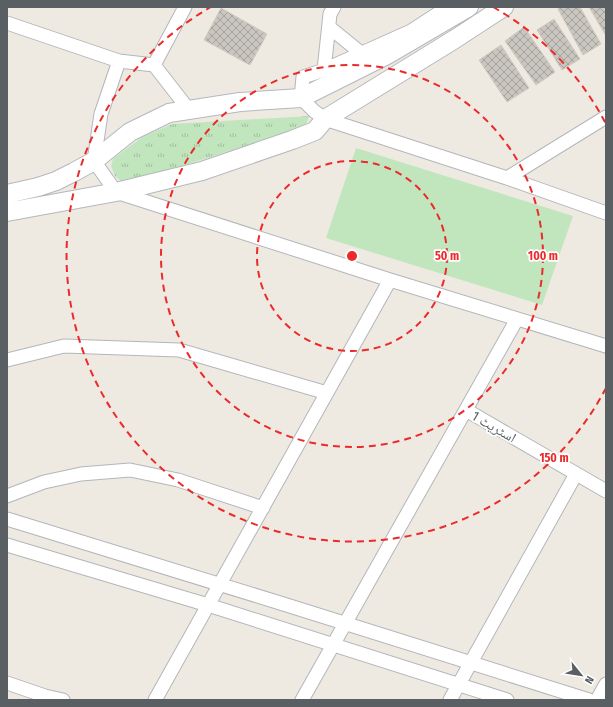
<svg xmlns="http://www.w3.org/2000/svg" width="613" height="707" viewBox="0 0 613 707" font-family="'Fira Sans Condensed','Noto Naskh Arabic',sans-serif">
<defs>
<pattern id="grass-tufts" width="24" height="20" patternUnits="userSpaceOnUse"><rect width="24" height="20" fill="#c1e6be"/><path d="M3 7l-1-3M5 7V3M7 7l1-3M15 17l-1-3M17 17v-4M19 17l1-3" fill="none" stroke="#a0be9e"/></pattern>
<pattern id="building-cross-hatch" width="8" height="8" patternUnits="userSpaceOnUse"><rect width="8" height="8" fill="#c9c5bf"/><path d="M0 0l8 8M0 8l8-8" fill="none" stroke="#a6a39f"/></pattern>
</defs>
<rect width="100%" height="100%" fill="#eeeae2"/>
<!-- grass -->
<path fill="url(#grass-tufts)" d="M309 116 306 126 151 176 126 181H121L115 176 111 166 113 159 142 137 172 124Z"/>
<!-- park -->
<path fill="#c1e6be" d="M356 148 573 216 542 305 326 238Z"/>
<!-- building -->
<path fill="url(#building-cross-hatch)" stroke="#d3cbc0" d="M561 7H580L601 44 583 55 558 9Z
M589 7H606V36Z
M221 8 267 34 250 65 204 40Z
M554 19 580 59 562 70 537 30Z
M524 27 555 72 536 85 505 41Z
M501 45 529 88 507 102 479 60Z"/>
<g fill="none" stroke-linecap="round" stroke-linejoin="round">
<!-- street casing -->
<g stroke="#b3b6ba" stroke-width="15">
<path id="street" d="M185 7 154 65 119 61 101 114 94 161 116 192 390 280 606 346
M448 7 411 31 324 70 303 77 301 98 314 111 325 119 507 178 606 213
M7 23 119 61
M329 27 361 53
M154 65 189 110
M324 70 330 14 334 7
M507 178 606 117
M7 360 64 346 179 350 327 393
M466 410 606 491
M7 496 44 482 81 474 130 470 178 480 263 508
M7 519 277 602 589 700
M7 545 208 605 507 700
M7 683 45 696 63 700
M155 700 390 280
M302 700 517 319
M450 700 576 474
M597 700 606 684"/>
</g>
<!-- secondary casing -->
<g stroke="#b4b8bd" stroke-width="20">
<path id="secondary" d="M7 194 38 187 56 181 74 172 94 161 130 132 169 113 240 102 301 98 387 55 469 7
M7 212 116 192 202 171 292 140 315 131 325 119 455 39 504 7"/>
</g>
<!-- street -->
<use href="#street" stroke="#fff" stroke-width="13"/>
<!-- secondary -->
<use href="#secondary" stroke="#fff" stroke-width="18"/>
</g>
<!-- distance rings -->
<g fill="none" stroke="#ed292a" stroke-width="2" stroke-dasharray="7 5">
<circle cx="352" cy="256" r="95"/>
<circle cx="352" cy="256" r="191"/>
<path d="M606 388A286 286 0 1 1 211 7M493 7A286 286 0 0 1 606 124"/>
</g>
<g text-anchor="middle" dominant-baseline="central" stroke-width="3.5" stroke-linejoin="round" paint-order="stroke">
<!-- street labels -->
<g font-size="14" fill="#5a5f63" stroke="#fff">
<text transform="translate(494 427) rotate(30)">اسٹریٹ 1</text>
</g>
</g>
<circle cx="352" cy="256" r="6" fill="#ed292a" stroke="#fff" stroke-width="2"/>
<g font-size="12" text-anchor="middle" font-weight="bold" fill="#ed292a" stroke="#fff" stroke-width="3.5" stroke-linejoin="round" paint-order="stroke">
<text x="447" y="260">50 m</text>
<text x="543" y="260">100 m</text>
<text x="554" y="462">150 m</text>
</g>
<!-- border -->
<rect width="613" height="707" fill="none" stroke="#5a5f63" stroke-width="16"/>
<!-- north arrow -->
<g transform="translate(581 675) rotate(120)" stroke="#ffffff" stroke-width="3" paint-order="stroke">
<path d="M0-3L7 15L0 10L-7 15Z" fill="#5a5f63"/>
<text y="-6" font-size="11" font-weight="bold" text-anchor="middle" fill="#5a5f63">N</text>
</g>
</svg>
